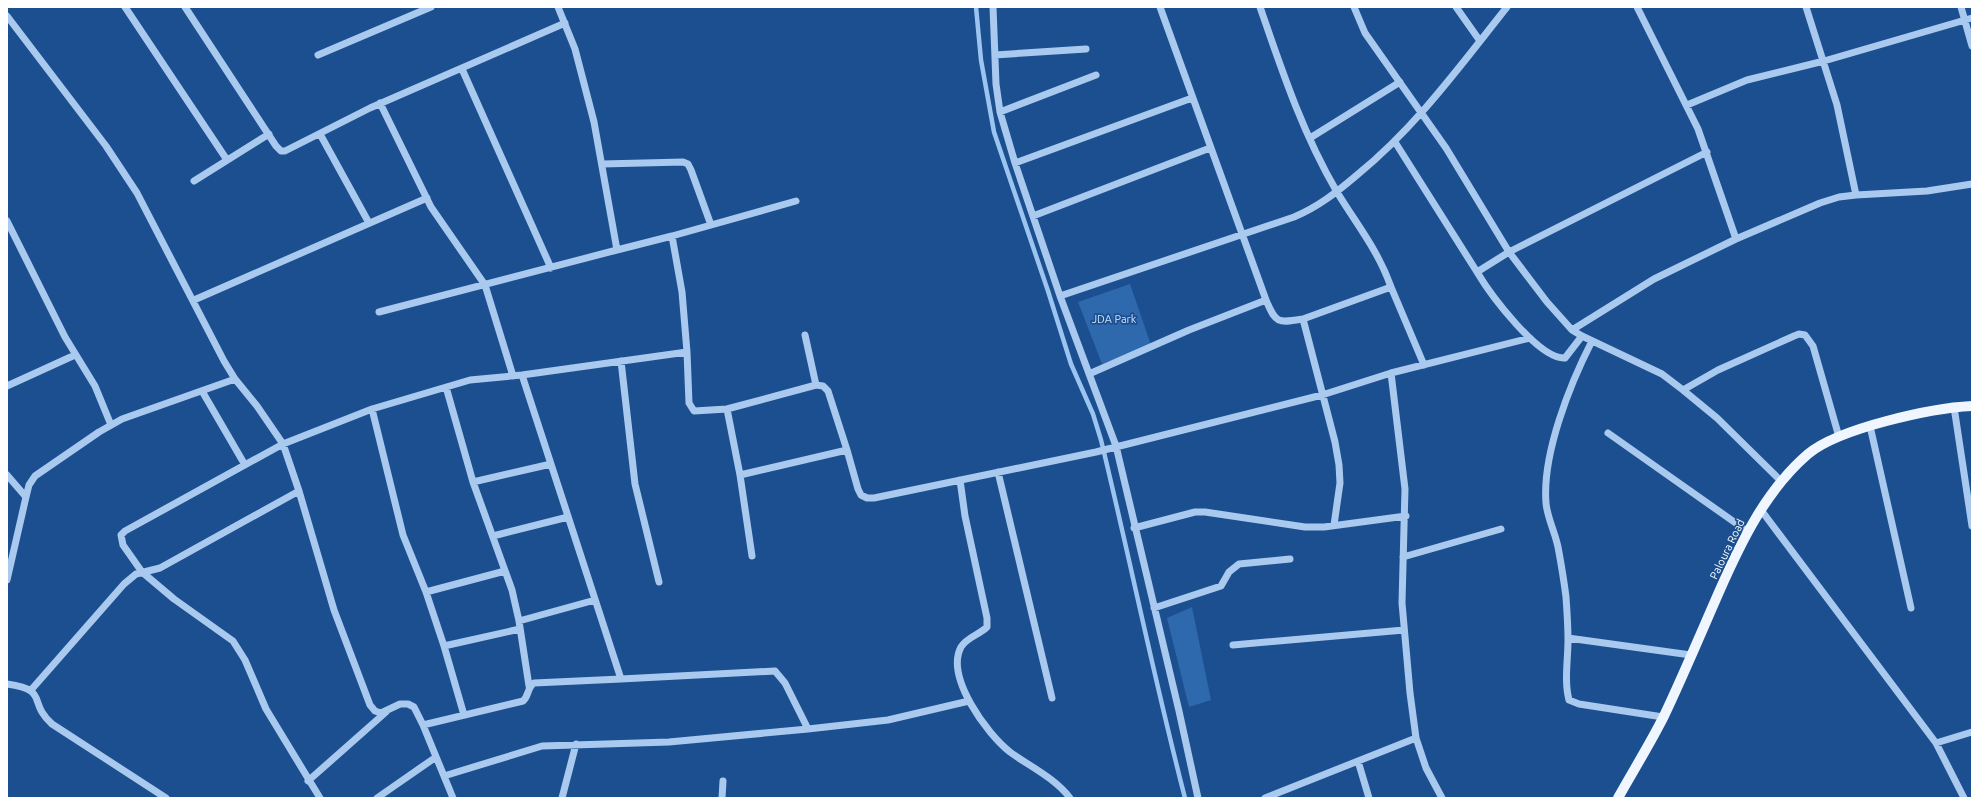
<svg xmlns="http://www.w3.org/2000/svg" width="1979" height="805" viewBox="0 0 1979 805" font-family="Ubuntu,sans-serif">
<rect width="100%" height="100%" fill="#1b4f8f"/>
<!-- green -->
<path fill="#2e69ad" d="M1130 284 1151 345 1102 364 1078 302Z
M1192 607 1211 700 1189 707 1167 618Z"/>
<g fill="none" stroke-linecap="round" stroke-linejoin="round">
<!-- stream -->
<path stroke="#9cc4f0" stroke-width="4.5" d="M976 7 981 60 994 132 1048 291 1071 364 1093 414 1101 440C1130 559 1154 679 1185 798"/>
<!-- minor -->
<path stroke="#a9c9ee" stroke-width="7" d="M125 7 227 160
M185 7 276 146 281 151H285L370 108 565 23
M558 7 575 49 594 122 617 250 672 236 682 292 687 352
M993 7 996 84 1000 112 1015 163 1060 296 1116 446 1179 711 1198 798
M1160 7 1266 300
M1260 7C1282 71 1303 134 1337 192 1357 225 1378 250 1391 287L1303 319 1335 442 1339 465 1340 483 1334 525
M1354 7 1365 33 1446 148 1509 252 1547 302 1572 330 1582 336 1662 374 1683 390 1717 418 1782 482
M1456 7 1480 41
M1637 7 1698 129 1736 239
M1806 7 1837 105 1856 195
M1961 7 1972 46
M7 16 106 146 137 193 224 361 235 379 257 406 283 444 299 491 334 610 370 705 375 711 381 713 400 704H408L414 707 423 725 453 798
M318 55 431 7
M995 55 1086 49
M462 69 551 268
M380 103 431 207 485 285 513 376
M1687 105 1747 80 1824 61 1972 18
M1000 112 1096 75
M320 134 369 223
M1310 138 1400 82
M1395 142 1477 272 1509 252 1707 152
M1015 163 1192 98
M602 164 683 162 688 164 691 170 711 225
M194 181 269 134
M1033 216 1210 148
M7 221 65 337 95 386 111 425
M672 236 796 201
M1477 272C1490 294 1539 360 1565 358L1582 336
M1391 287 1424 365
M1060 296 1294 217C1318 207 1337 192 1357 175 1416 127 1460 66 1507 7
M194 300 427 198
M379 312 617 250
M1572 330 1654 279 1736 239 1820 203 1839 197 1856 195 1927 191 1972 184
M805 335 816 385
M1592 341C1570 384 1542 454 1546 503 1547 517 1555 532 1558 547 1561 563 1564 581 1566 597 1567 611 1568 626 1568 640 1568 660 1564 681 1569 700L1579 704 1663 717
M621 361 635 484 659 582
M1391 373 1405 489 1402 603 1410 693 1416 738 1426 768 1442 798
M1089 374 1189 330 1266 300C1276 324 1278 323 1303 319
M522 375 621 679 775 671 785 683 808 729 888 720 969 701
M7 386 75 355
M446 387 473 482 512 590 519 621 529 686
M1683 390 1718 370 1794 336 1799 334 1805 335 1813 346 1839 437
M202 391 245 465
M1954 407 1972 526
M372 409 403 535 426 592 444 646 464 715
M727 409 740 475 847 450
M1870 426 1911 608
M1608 433 1747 531
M998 472 1052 698
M7 475 26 497
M740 475 752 556
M960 480 965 516 987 618V627C979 635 967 637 961 647 945 677 987 734 1010 752 1029 766 1055 778 1070 798
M473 482 551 464
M1761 510 1936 743 1964 798
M1134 528 1195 512H1205L1305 527H1324L1406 516
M493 536 568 517
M1403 557 1501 529
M7 580 26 497 29 485 35 476 99 432 122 419 235 379
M426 592 505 571
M1154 608 1221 586 1229 572 1239 564 1290 559
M519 621 595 600
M1568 638 1691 655
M1233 645 1404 630
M444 646 520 629
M7 684C50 690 27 702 52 724L166 798
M31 690 124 584 136 574 160 568 299 491
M423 725 523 701C529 696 527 688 534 683L621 679
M1936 743 1972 732
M1358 761 1369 798
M444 776 542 746 669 742 808 729
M308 781 386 712
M320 798 266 709 245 660 233 641 174 599 142 572 123 545 121 535 125 531 283 444 372 409 470 380 522 375 687 352 689 403 694 411 727 409 816 385 823 386 828 391 847 450 858 489 861 495 867 498H874L1096 452 1322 395 1391 373 1530 338
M377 798 436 757
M562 798 576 744
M722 798 723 781
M1265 798 1416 738"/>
<!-- major -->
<path stroke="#f0f6ff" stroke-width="10" d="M1618 798C1633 771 1650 744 1664 716 1683 676 1701 633 1719 592 1741 542 1766 490 1808 454 1839 428 1932 408 1972 406"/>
</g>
<g text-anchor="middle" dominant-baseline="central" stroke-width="3.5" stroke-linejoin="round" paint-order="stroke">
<!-- park labels -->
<g font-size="11" fill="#cfe3fa" stroke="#1b4f8f">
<text x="1114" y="319">JDA Park</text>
</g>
<!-- street labels -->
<g font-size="11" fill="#fff" stroke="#1b4f8f">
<text transform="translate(1727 549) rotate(-64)">Paloura Road</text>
</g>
</g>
<!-- border -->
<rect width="1979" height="805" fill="none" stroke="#ffffff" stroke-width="16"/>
</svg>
